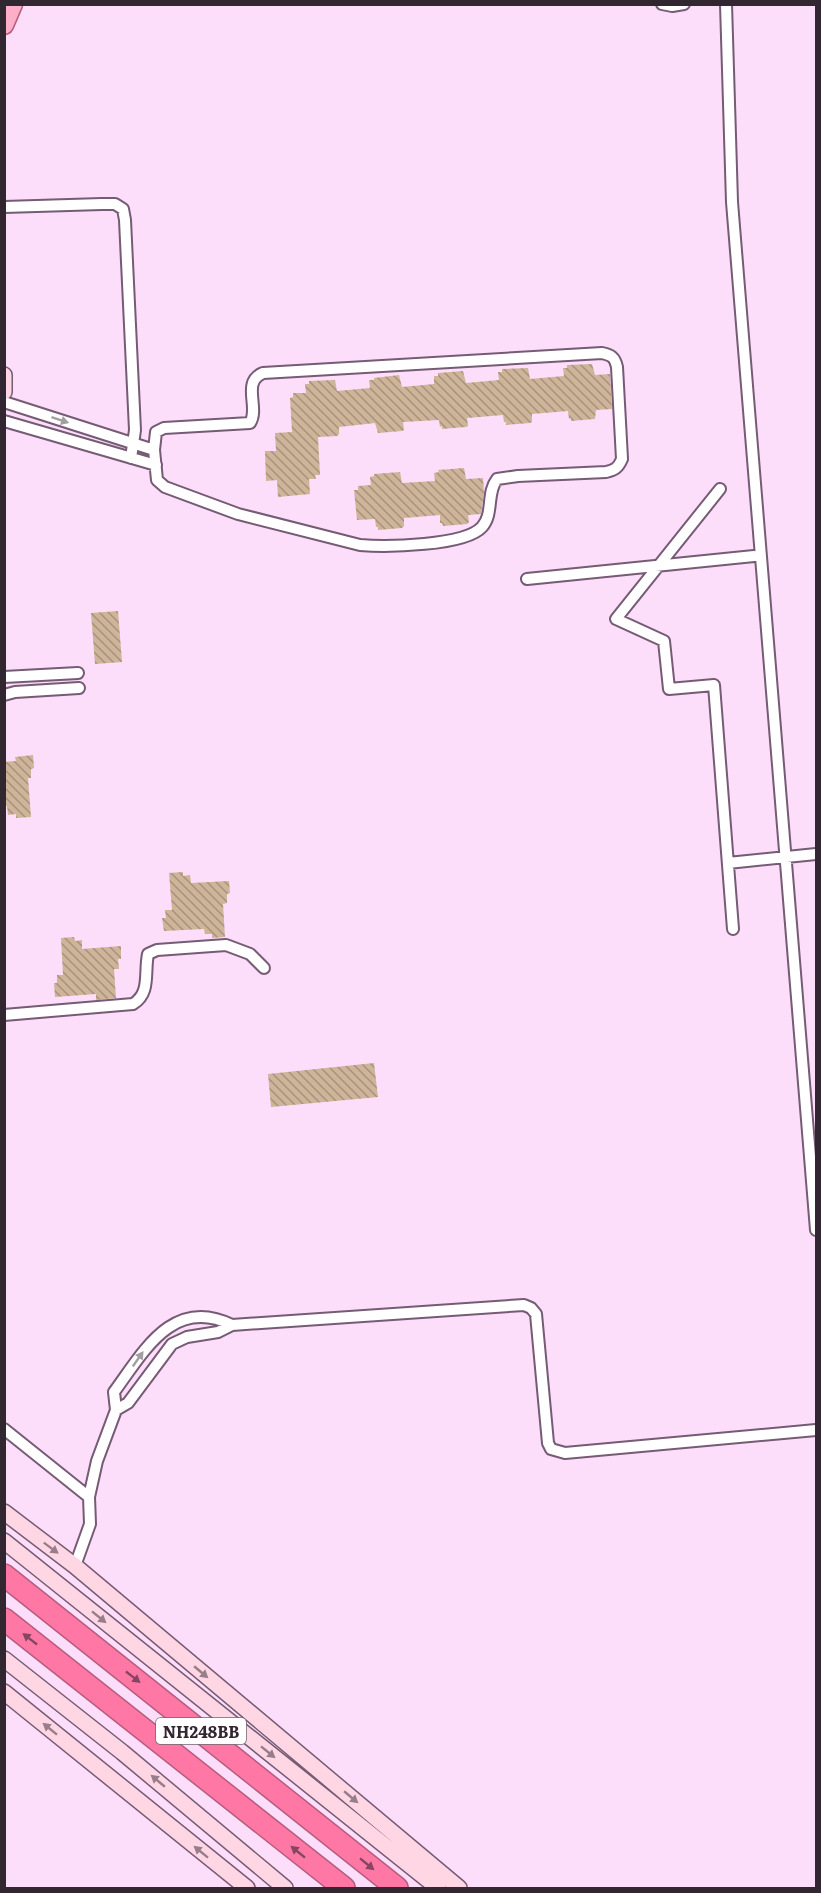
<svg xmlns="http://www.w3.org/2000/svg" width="821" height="1893" viewBox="0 0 821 1893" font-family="Literata,serif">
<defs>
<pattern id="building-back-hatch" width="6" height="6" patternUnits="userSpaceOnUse" patternTransform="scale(1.5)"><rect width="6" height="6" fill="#ceb498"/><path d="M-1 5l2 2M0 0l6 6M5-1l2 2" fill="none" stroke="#a8927d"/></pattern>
</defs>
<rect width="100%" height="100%" fill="#fcdefa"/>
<!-- building -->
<path fill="url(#building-back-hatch)" d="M592 364 595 375 610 374 612 409 596 410 595 419 571 421V418L569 419 568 411 532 414V422L530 423 506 425V422H504L503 415 467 418 468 426 466 427 442 429V426L440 427 439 420 403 422 404 430 402 431 378 433 375 423 339 427V434L337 436 318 437 320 475H315L316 479H309L310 494 278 497 277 480 266 481 265 451H276L275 433 292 432 290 398 293 397V393H306L305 384H309V381L335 380 337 391 370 388 369 380H374V378L399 375 402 387 434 384V376H438V373L463 371 466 383 499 380 498 372H502V369L528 368 530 379 564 376 563 368H567V365Z
M464 468 466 479 483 478 484 492 481 514 468 515 469 522 467 524 443 526 442 523H440V515L404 518V526L402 528 378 530V527H376L375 519 357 520 354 490H358V486L371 485 370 477 374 476V474L400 472 402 483 435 481 434 473 439 472 438 470Z
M118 611 122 662 95 664 91 613Z
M33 755 34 768 31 769V778H28L31 817 16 818V814L8 815 7 806H4V762L16 761 15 757Z
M183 872V876L190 875 191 883 229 881 230 893 227 894V903L223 904 225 937 212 938V934H205L204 929 164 931 162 918H166L165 910H172L169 873Z
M74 937 75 941 82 940V949L121 946V959H118L119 969H114L116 998 96 1000V994L55 997 54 983H57V975H63L61 938Z
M374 1063 378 1097 271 1107 268 1074Z"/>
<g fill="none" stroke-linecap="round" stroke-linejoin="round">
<!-- street casing -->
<g stroke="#755b73" stroke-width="14">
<path id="street" d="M662 4 672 6 684 4
M726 4 732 202 816 1230
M4 207 102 204H115L123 209 125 220 135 430 131 458
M602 353C611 355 615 357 617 367L622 459C618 468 615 470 606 472L518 476 497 479C486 493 494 514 482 527 465 546 386 547 360 545L238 514 165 487 157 480 154 450 156 432 164 428 250 423C260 408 241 382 263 373Z
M4 402 154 450
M4 421 156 465
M720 489 616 619 664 641 669 689 714 685 733 929
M527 579 754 556
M4 677 78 673
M4 695 15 692 79 688
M728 863 816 854
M4 1015 133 1004C151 993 144 973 148 954L157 950 226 945 250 954 264 968
M116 1410 128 1403 172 1344 187 1337 218 1332 232 1325 524 1305 531 1308 536 1314 548 1443 551 1449 565 1453 816 1430
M4 1429 89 1497
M75 1566 90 1524 89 1497 97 1461 116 1410 114 1392C144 1351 173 1296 232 1325"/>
</g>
<!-- secondary casing -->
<g stroke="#755b73" stroke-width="18">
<path id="secondary" d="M4 375V392
M4 1512 75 1566 459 1888
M4 1541 438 1888
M4 1659 122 1752 285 1888
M4 1692 247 1888"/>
</g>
<!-- primary casing -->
<g stroke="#b75c7c" stroke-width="21">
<path id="primary" d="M4 25 13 4"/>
</g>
<!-- highway casing -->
<g stroke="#b75c7c" stroke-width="24">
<path id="highway" d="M4 1575 397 1888
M4 1619 344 1888"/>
</g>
<!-- street -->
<use href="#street" stroke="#fff" stroke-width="10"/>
<!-- secondary -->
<use href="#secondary" stroke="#ffd6e4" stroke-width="15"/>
<!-- primary -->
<use href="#primary" stroke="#ffaec9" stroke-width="18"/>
<!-- highway -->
<use href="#highway" stroke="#ff78a5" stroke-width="21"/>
</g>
<!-- one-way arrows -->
<defs><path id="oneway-solid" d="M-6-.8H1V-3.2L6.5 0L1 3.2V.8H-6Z" transform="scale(1.5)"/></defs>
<g fill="#a39ea2">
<use href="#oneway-solid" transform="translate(60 420) rotate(18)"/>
<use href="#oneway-solid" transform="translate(138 1359) rotate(-55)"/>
</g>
<g fill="#987e8a">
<use href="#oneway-solid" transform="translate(51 1548) rotate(37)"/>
<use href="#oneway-solid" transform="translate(99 1617) rotate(39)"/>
<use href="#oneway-solid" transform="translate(201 1672) rotate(40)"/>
<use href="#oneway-solid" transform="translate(50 1729) rotate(-141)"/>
<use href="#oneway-solid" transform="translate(268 1752) rotate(39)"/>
<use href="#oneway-solid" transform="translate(158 1781) rotate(-140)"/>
<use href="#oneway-solid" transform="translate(351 1797) rotate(40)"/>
<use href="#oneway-solid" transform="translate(201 1852) rotate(-141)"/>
</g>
<g fill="#84475f">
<use href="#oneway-solid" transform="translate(30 1639) rotate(-142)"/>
<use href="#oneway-solid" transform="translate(133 1677) rotate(38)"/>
<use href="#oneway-solid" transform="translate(298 1852) rotate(-141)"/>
<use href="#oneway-solid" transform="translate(367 1864) rotate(39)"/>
</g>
<g text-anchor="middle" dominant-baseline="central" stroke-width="5" stroke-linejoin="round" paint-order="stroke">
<!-- shield labels -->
<rect fill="#fff" stroke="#70686f" stroke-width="1.5" x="156" y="1718" width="90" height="26" rx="4.5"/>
<g font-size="16" font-weight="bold" fill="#322731">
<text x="201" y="1731">NH248BB</text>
</g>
</g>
<!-- border -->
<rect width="821" height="1893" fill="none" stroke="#322731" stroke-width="12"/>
</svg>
